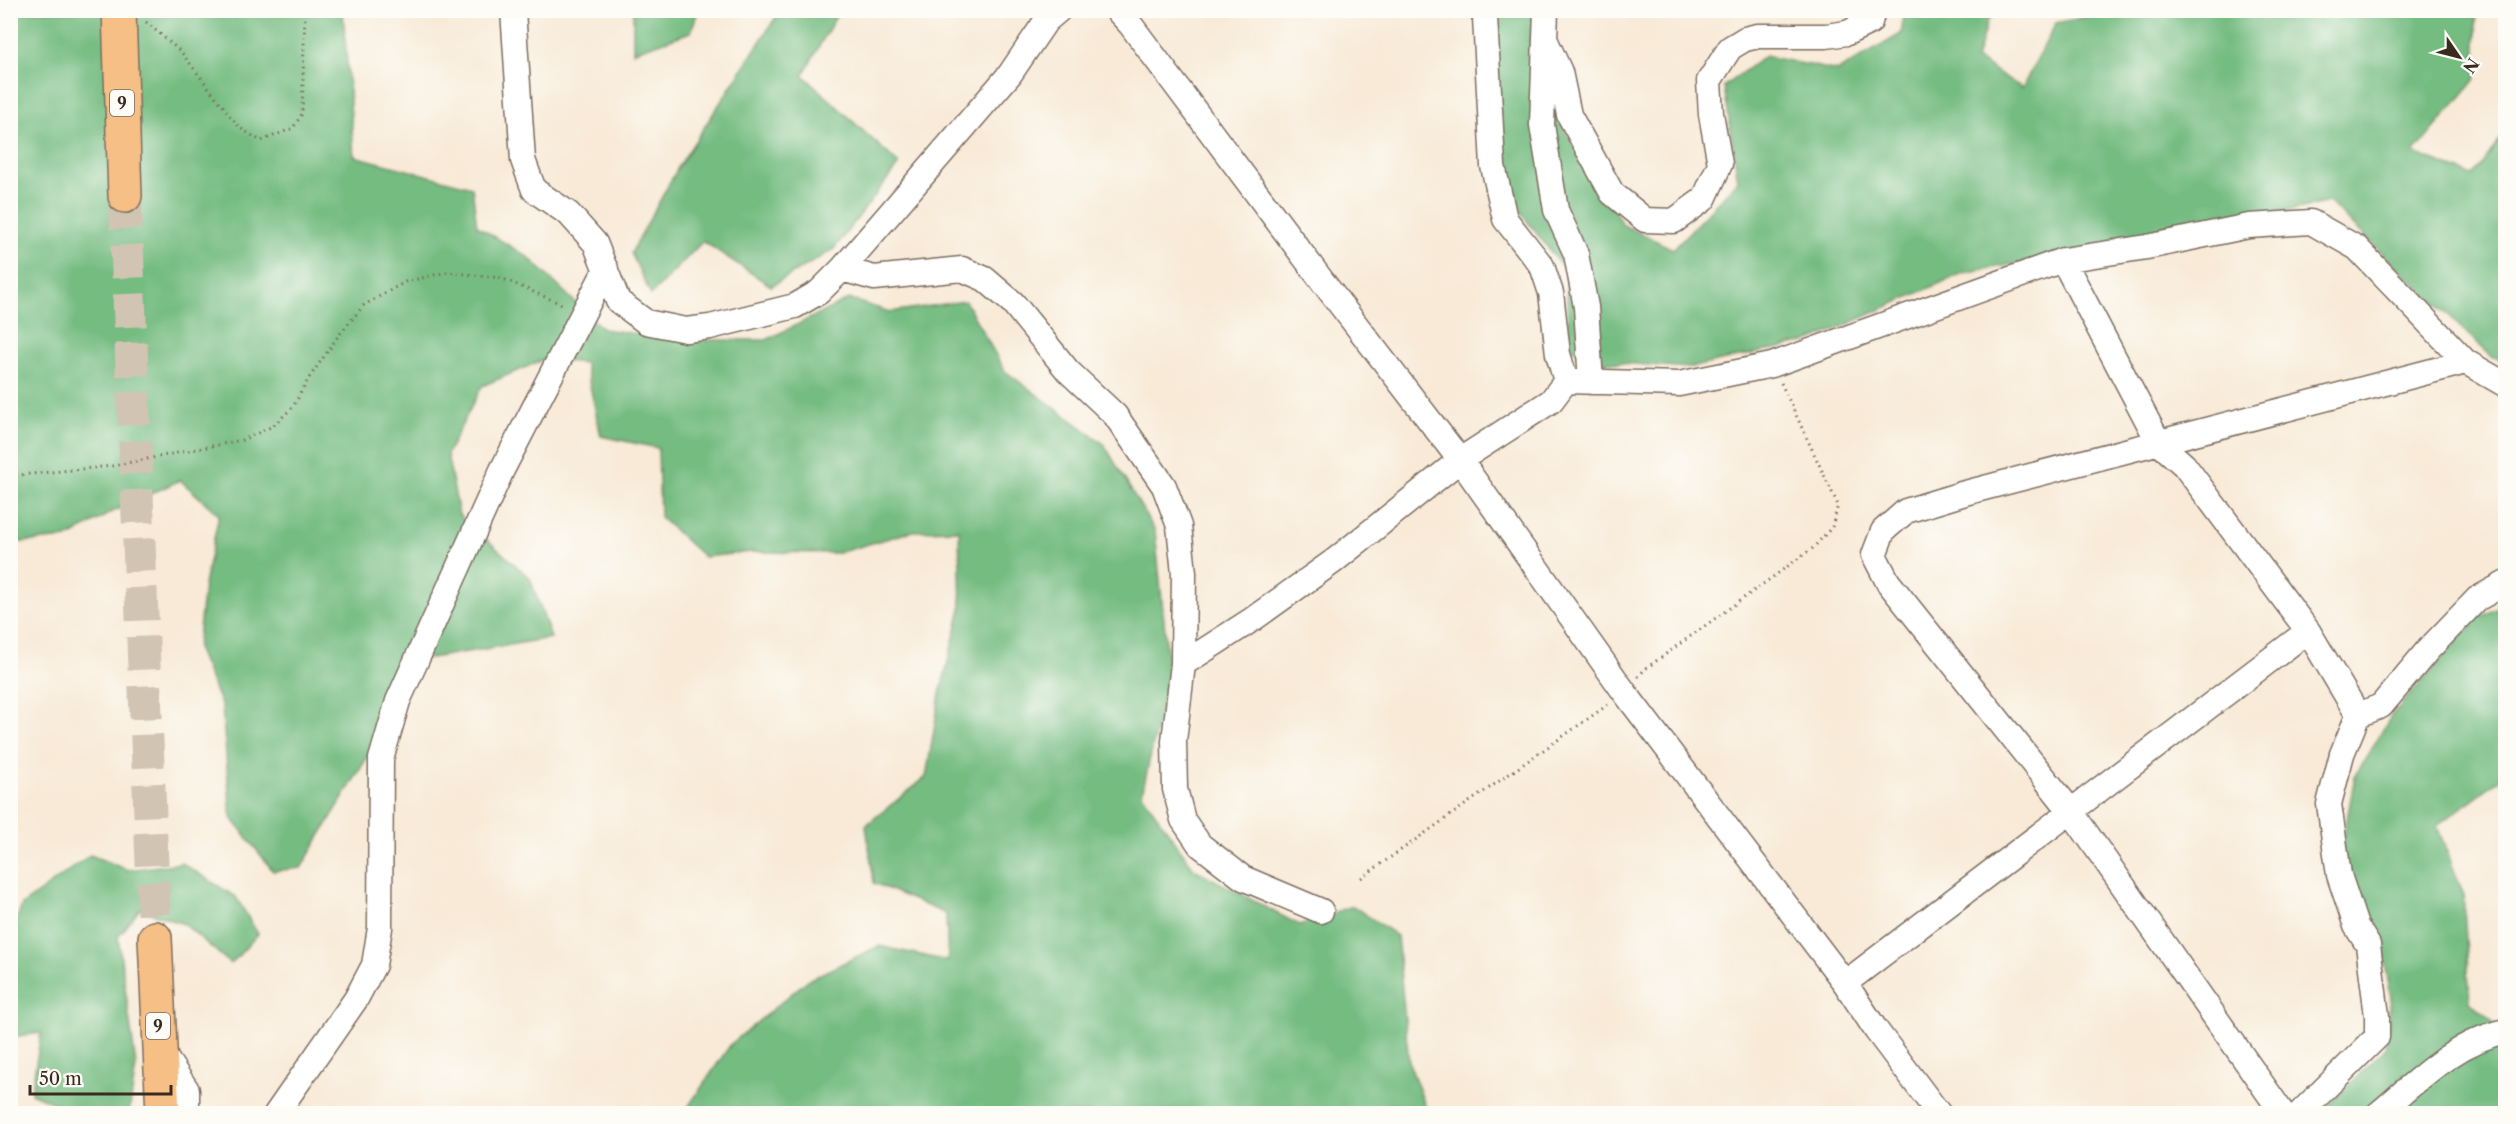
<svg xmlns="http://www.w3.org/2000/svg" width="2516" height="1124" viewBox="0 0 2516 1124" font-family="'Libre Caslon Text',serif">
<rect width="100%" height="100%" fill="#fdfcf7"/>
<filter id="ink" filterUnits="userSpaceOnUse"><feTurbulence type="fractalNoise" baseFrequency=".0167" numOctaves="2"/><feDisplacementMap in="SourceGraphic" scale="12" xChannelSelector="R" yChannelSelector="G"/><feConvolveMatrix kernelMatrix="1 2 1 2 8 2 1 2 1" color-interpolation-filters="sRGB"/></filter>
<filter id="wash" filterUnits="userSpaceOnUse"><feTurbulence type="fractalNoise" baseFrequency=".008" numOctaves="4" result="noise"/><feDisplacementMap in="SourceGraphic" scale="24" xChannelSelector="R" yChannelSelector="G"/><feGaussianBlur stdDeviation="1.35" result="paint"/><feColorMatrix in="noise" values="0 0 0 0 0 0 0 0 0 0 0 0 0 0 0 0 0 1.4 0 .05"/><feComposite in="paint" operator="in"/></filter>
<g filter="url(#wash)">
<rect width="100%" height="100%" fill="#f8ead7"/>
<!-- forest -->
<path fill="#74bc81" stroke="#587350" stroke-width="1.5" d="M10 11H343L354 156 472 187 477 226 528 257 603 329 681 340H766L849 299 890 312 965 301 1005 371 1104 444 1155 531 1169 671 1142 794 1194 869 1299 925 1353 906 1397 936 1409 1063 1428 1113H684L731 1044 808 980 879 946 948 961 946 914 874 883 866 825 926 777 940 694 961 609 959 530 913 531 838 553 752 552 704 557 660 517 658 448 601 436 585 363 545 359 482 386 447 454 459 515 530 578 551 638 401 663 374 746 301 868 273 871 231 817 222 707 197 648 204 585 219 515 180 480 110 513 67 538 11 543Z
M633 11V10L698 11 691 32 633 52Z
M780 11H839L803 75 899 164 833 250 771 286 703 241 651 295 631 253 679 166Z
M1490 11H1534L1560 123 1623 225 1673 249 1738 181 1724 86 1765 56 1838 71 1901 34 1905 11H2004L1988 19 1976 59 2022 88 2056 23 2117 11H2476V78L2414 153 2473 176 2505 133V362L2492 357 2329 202 2174 236 1963 273 1810 341 1689 368 1606 362 1569 348 1566 271 1523 216 1500 142Z
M2505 605V775L2437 826 2463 893 2470 1001 2505 1033V1113L2320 1114 2385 1049 2391 997 2380 932 2341 852 2355 776 2392 715 2479 617Z
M90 855 128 870 182 863 236 897 258 934 231 964 184 924 140 909 118 937 136 1066 129 1113H76L31 1093 41 1033 11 1037V934L22 905Z"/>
</g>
<g filter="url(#ink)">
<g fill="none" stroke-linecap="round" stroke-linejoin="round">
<!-- highway-tunnel -->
<path stroke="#d2c4b2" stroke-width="33" stroke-dasharray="33 16" stroke-linecap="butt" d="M125 196 155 938"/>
<!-- minor casing -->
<g stroke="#7d6d5f" stroke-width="27">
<path id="minor" d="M513 10 523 160 534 190 569 214 595 243 618 301 646 322 686 330 710 327 795 306 819 292 842 269 1010 74 1046 21 1059 10
M1117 10 1130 24 1323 282 1460 460 1625 693 1845 983 1876 1030 1939 1114
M1481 10 1485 17 1493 166 1505 219 1542 266 1551 293 1558 354 1566 381
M1546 10 1542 125 1556 210 1576 254 1586 307 1591 382
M1546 41 1560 72 1569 115 1612 193 1645 220 1674 221 1704 199 1720 164 1711 114 1709 81 1730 48 1745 39 1758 36H1826L1847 33 1870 22 1873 10
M2063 260 2159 443 2184 465 2308 631 2358 715
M842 269 874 278 962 269 985 279 1013 303 1068 371 1115 415 1164 486 1179 526 1184 573 1183 664 1174 741 1175 789 1183 820 1200 845 1243 878 1321 911
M1566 381 1679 384 1772 365 2063 260 2147 247 2249 226 2311 222 2357 248 2466 362 2506 385
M1183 664 1253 619 1334 561 1460 460 1551 401 1566 381
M1845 983 2308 631
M161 1051 187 1090V1114
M276 1114 356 999 374 965 380 928 381 759 398 701 502 470 606 269
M2283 1114 2070 810 1888 582 1874 555 1883 531 1906 511 1965 493 2466 362
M2299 1114 2377 1037V1016L2368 945 2356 926 2339 875 2329 804 2342 754 2358 715 2381 706 2427 651 2477 599 2506 583
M2378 1114C2416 1082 2456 1041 2506 1031"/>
</g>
<!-- highway casing -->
<g stroke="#7d6d5f" stroke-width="36">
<path id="highway" d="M119 10 125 196
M155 938 163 1114"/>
</g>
<!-- path -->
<path stroke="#7d6d5f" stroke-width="3" stroke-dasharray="1.5 4.5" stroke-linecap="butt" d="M146 22 181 52 240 128 261 141 293 128 302 114 305 10
M10 476 112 466 242 440 273 426 293 407 309 378 339 335 364 305 405 282 447 272 501 278 564 305
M1638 677 1645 669 1813 548 1832 527 1838 505 1781 383
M1361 878 1609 704"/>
<!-- minor -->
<use href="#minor" stroke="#fff" stroke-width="24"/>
<!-- highway -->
<use href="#highway" stroke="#f5bf86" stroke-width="33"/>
</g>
</g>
<g text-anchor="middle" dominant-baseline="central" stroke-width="4.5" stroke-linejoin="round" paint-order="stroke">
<!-- shield labels -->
<g fill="#fdfcf7" stroke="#75695f" stroke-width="1.5">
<rect x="110" y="90" width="24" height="26" rx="4.5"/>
<rect x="146" y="1013" width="24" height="26" rx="4.5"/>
</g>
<g font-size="16" font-weight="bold" fill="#3b2a1e">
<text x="122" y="103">9</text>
<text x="158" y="1026">9</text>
</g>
</g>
<!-- margin -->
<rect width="2516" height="1124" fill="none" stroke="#fdfcf7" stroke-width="36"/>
<!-- north arrow -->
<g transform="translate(2459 57) rotate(125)" stroke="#fdfcf7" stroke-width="4.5" paint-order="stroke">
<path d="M0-4.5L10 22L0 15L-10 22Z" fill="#3b2a1e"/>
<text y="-9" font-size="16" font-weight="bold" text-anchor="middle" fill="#3b2a1e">N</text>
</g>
<!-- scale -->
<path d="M30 1085v9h141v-9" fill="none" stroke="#3b2a1e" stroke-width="3"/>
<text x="39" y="1085" font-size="18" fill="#3b2a1e" stroke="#fdfcf7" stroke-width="4.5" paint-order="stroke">50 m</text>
</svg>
